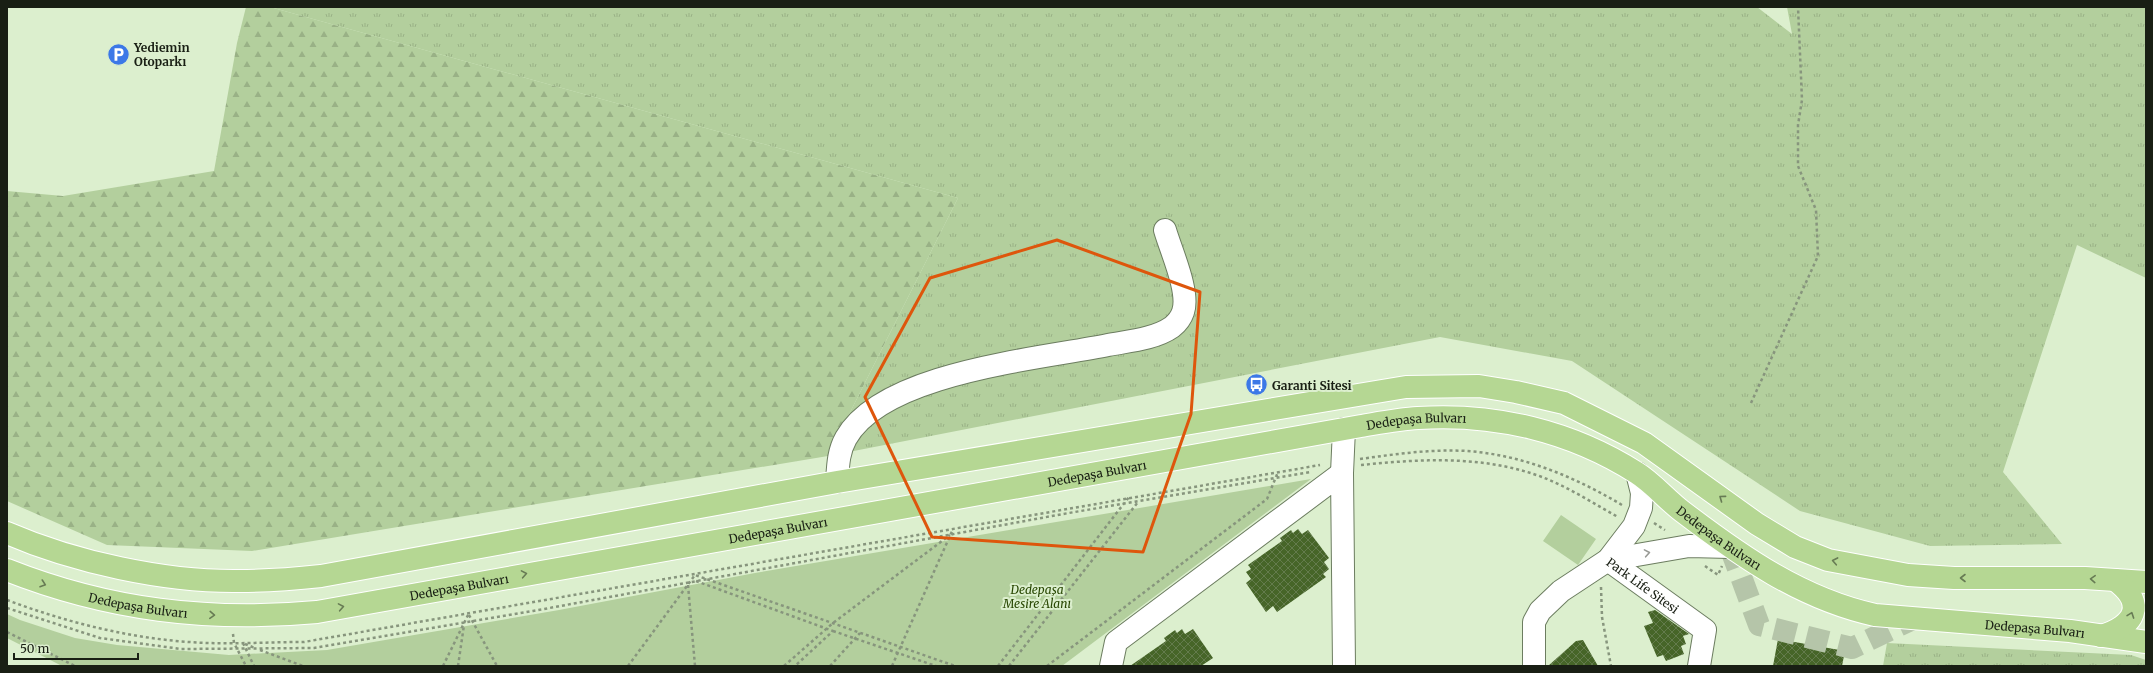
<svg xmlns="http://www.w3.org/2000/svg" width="2153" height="673" font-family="Merriweather,serif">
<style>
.grass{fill:url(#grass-tufts)}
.forest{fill:url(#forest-firs)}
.green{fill:#b3cf9d}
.building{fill:url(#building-cross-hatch)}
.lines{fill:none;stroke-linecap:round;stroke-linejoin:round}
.minor-tunnel{stroke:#b5c5a9;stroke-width:22;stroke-dasharray:22 11;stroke-linecap:butt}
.minor-casing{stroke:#6c7d60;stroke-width:24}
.major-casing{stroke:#fff;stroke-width:24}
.path{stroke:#87957d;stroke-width:2.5;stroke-dasharray:3 3;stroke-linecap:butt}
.minor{stroke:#fff;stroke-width:22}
.major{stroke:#b5d793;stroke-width:22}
.oneway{stroke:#677b54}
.oneway2{stroke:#989a95}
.marked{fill:none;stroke:#de560c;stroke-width:3;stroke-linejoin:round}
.labels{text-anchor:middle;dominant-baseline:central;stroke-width:4;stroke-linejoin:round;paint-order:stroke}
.poi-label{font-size:12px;font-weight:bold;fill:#191f14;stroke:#dcefce;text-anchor:start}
.street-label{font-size:12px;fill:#191f14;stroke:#dcefce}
.park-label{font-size:12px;font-style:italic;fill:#274600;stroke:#dcefce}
</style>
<defs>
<pattern id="grass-tufts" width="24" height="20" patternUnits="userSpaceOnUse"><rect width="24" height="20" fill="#b3cf9d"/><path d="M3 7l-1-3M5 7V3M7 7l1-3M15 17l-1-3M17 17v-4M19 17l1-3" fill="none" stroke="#99b186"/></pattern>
<pattern id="forest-firs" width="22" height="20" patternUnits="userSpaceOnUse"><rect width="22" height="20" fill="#b3cf9d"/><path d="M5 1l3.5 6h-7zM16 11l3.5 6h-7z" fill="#99b186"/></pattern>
<pattern id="building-cross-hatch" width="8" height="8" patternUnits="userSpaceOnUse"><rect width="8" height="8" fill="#466528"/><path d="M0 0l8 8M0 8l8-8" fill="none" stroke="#637b4c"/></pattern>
</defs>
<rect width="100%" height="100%" fill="#dcefce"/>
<path class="grass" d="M270,7H1757L1792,34L1787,7H2146V278L2077,245L2003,472L2062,544L1930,546L1800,511L1572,361L1440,337L828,456L958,198Z
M1887,643L2131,655L2146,660V666H1883Z"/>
<path class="forest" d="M246,7H270L958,198L828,456L252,551L107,545L7,501V191L63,196L214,171L237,43Z"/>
<path class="green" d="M1311,479L1062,666H62L7,638V614L20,620L75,638L117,645L229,655L327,650L559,610L755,573Z
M1561,515L1596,539L1578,565L1543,541Z"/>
<path class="building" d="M1298,529L1302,534L1308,530L1329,558L1324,562L1329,569L1323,574L1326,577L1277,612L1273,606L1266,612L1246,583L1251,579L1246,572L1251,569L1248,565L1282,541L1280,538L1291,530L1293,533Z
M1655,610L1689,634L1683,636L1686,644L1681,646L1684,654L1666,661L1663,655L1657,657L1644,626L1653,623L1648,612Z
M1182,629L1185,634L1193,629L1213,658L1201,666H1130L1166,641L1164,638L1175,630L1177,633Z
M1778,639L1845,651L1842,666H1773Z
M1583,640L1598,666H1548L1576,641Z"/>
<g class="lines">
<path class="minor-tunnel" d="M1730,547L1759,625L1852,648L1915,618"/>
<defs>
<g id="minor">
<path d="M1342,473L1344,429"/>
<path d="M837,482C838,467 838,452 846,438C883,372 1040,359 1108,345C1129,341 1155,339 1172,327C1177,323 1181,318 1183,312C1190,292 1171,251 1165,230"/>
<path id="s1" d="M1608,560L1705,630L1699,666"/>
<path d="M1608,560L1689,546L1730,547"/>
<path d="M1111,666L1116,642L1342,473L1344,666"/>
<path d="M1534,666V622L1540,611L1561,591L1608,560L1634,526L1641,508L1642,493L1637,473"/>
</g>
<g id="major">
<path d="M7,533C74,562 165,582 239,581C266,581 293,579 321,576L837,482L1406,387L1479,386L1516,392L1564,403L1644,443L1757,524L1795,547L1828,560L1908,575L1954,578H2085L2146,582"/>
<path id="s2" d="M7,570C108,610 209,622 317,612L1361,426C1379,423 1399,419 1418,418C1495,413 1571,431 1637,473C1653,483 1667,500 1683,512C1742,557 1802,599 1875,615L2070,631L2146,642"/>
<path d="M2101,636C2135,626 2147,604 2115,580"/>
</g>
</defs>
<use href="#minor" class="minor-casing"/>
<use href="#major" class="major-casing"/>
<path class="path" d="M1751,403L1818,256L1816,210L1798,166V125L1802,100L1798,7
M1360,459C1396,454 1431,449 1467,451C1523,455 1575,477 1622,505
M1361,465C1421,459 1483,455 1542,477C1568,487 1593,503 1618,517
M1654,523L1665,530
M1705,566L1718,575L1722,566
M696,581L833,631L795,666
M688,585L695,666
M1601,587L1602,617L1611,666
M7,600C71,624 140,641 209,643C240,644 272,642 304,642L1320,465
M7,608L100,638L181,649L314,648L533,611L1063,514L1310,472
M469,615L497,666
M833,631L936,666
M7,632L75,666
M233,634L234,643L246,666
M243,643L254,666
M245,644L255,648
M260,650L303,666
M443,666L468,615
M458,666L464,625
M628,666L695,575L955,666
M784,666L833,623L950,535
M830,666L860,633
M892,666L953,529
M998,666L1129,497
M1009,666L1138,502
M1047,666L1267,499L1278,472"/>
<use href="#minor" class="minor"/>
<use href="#major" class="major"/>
</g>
<defs><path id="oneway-chevron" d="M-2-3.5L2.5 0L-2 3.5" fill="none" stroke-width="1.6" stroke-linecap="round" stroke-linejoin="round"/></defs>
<g class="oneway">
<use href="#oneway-chevron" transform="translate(1722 498) rotate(-144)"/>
<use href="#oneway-chevron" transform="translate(1835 561) rotate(-169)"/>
<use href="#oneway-chevron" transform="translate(524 574) rotate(-10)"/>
<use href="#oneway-chevron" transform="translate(1963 578) rotate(-180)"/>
<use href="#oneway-chevron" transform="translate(2093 579) rotate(-177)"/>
<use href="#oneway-chevron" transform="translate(43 584) rotate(19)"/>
<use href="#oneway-chevron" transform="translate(341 607) rotate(-10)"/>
<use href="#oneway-chevron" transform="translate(212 615) rotate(3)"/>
<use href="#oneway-chevron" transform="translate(2131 615) rotate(-70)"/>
</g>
<use class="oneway2" href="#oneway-chevron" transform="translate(1647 553) rotate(-10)"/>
<path class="marked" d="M1057,240L1200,292L1191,414L1143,552L932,537L865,397L930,278Z"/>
<defs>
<symbol id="parking-disc" viewBox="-11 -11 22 22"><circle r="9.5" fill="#3c78e7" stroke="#dcefce"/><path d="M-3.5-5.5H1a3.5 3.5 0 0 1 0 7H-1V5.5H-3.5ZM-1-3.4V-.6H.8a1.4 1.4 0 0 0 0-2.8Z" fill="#fff"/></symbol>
<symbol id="bus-disc" viewBox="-11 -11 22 22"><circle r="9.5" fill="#3c78e7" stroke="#dcefce"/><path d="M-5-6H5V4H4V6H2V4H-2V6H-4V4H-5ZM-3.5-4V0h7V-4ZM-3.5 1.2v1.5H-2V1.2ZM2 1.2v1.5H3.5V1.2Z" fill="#fff"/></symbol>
</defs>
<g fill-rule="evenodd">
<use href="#parking-disc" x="106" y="42" width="25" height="25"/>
<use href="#bus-disc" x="1244" y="372" width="25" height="25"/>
</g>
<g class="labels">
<g class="poi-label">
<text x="134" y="47">Yediemin<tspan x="134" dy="14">Otoparkı</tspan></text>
<text x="1272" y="385">Garanti Sitesi</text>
</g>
<g class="street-label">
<text stroke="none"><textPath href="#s2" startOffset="1432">Dedepaşa Bulvarı</textPath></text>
<text stroke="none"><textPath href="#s2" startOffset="1108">Dedepaşa Bulvarı</textPath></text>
<text stroke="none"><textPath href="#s2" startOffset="784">Dedepaşa Bulvarı</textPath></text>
<text stroke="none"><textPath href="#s2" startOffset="1768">Dedepaşa Bulvarı</textPath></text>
<text stroke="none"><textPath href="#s2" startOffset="460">Dedepaşa Bulvarı</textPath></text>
<text stroke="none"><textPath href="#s1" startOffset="43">Park Life Sitesi</textPath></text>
<text stroke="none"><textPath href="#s2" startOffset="136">Dedepaşa Bulvarı</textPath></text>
<text stroke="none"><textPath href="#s2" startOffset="2104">Dedepaşa Bulvarı</textPath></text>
</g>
<g class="park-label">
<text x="1037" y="589">Dedepaşa<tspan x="1037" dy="14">Mesire Alanı</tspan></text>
</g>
</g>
<rect width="2153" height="673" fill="none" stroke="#191f14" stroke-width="16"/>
<path d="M14 653v6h124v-6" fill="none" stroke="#191f14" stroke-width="2"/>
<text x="20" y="653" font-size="12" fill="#191f14" stroke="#dcefce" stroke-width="3" paint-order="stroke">50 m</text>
</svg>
